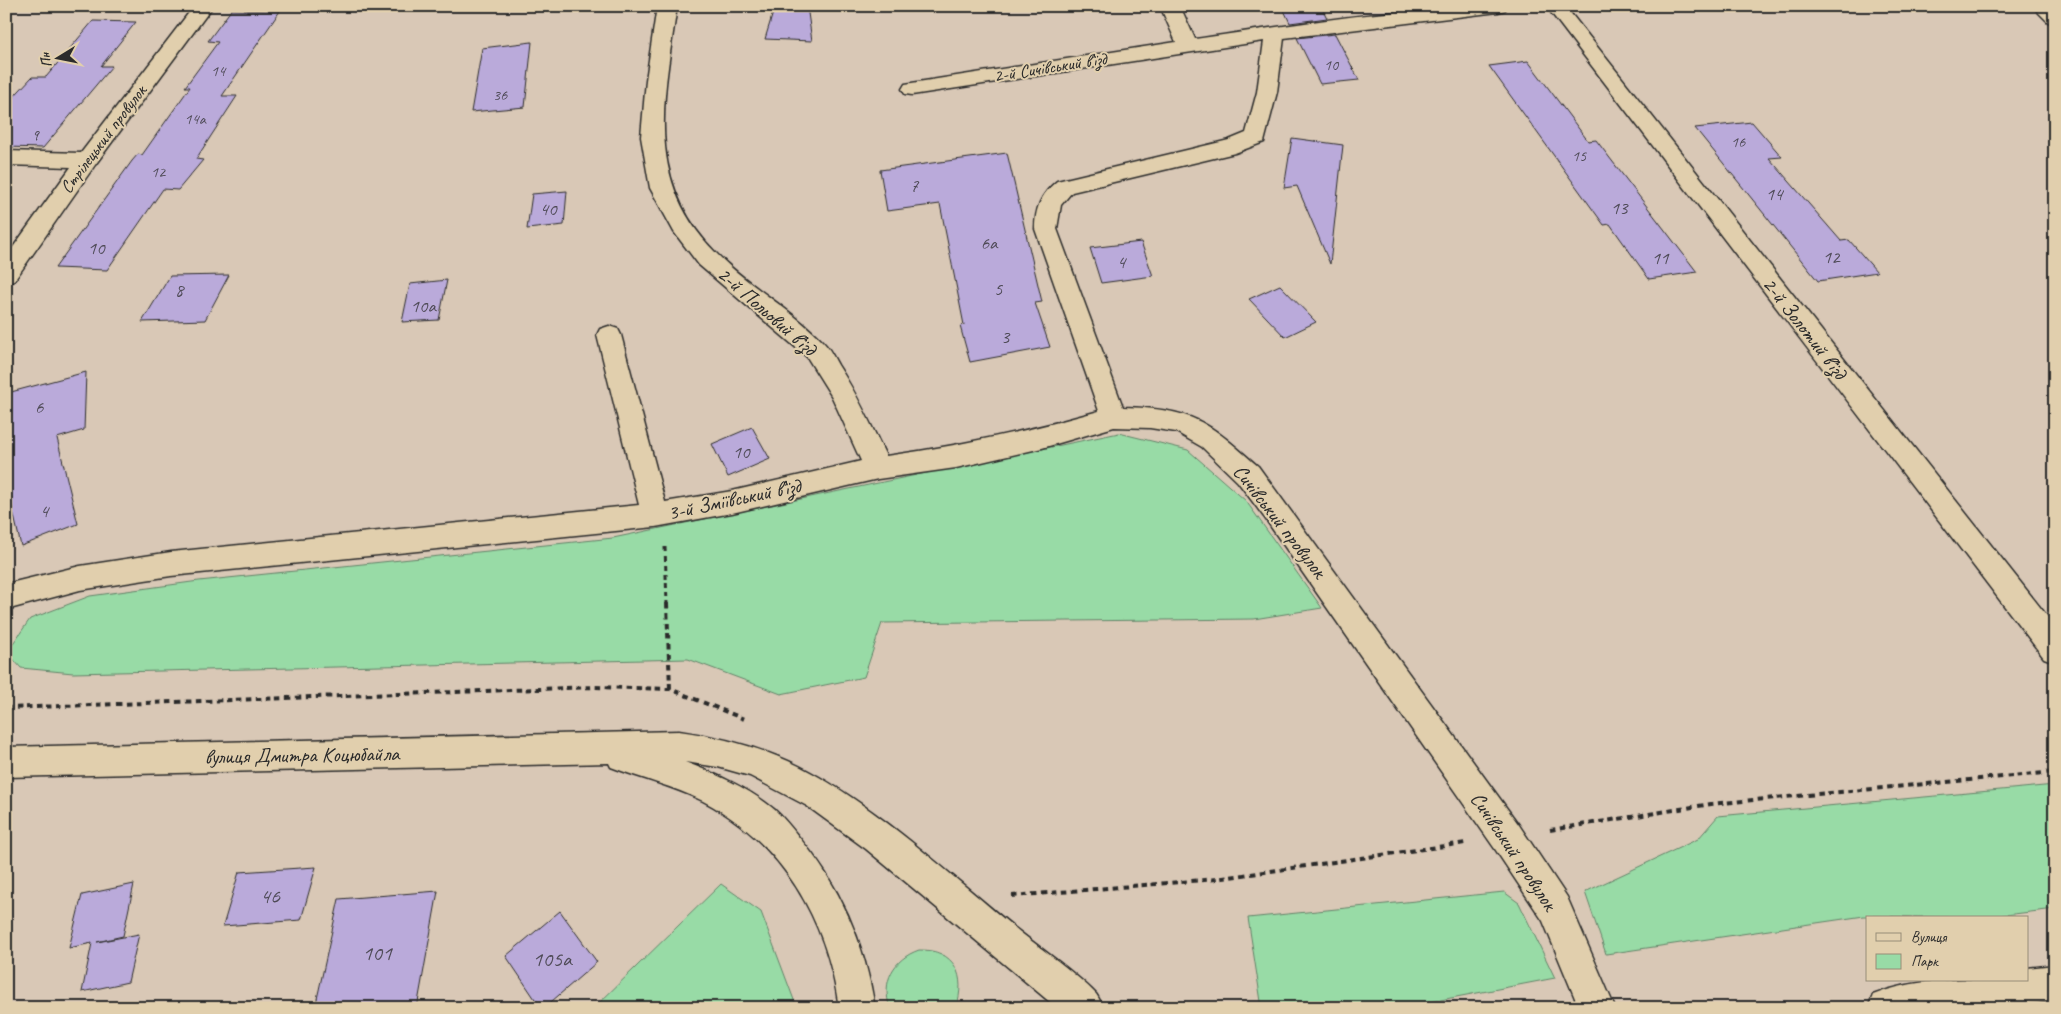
<svg xmlns="http://www.w3.org/2000/svg" width="2061" height="1014" font-family="Caveat,sans-serif">
<style>
.green{fill:#98dba6;stroke:#628368}
.building{fill:#baaada;stroke:#2b2b2b}
.lines{fill:none;stroke-linecap:round;stroke-linejoin:round}
.minor-casing{stroke:#2b2b2b;stroke-width:3}
.secondary-casing{stroke:#2b2b2b;stroke-width:3}
.primary-casing{stroke:#2b2b2b;stroke-width:3}
.path-far1{stroke:#2b2b2b;stroke-width:3;stroke-dasharray:5 4;stroke-linecap:butt}
.path{stroke:#2b2b2b;stroke-width:4;stroke-dasharray:5.5 4.5;stroke-linecap:butt}
.minor{fill:#e1cfad;fill-rule:evenodd}
.secondary{fill:#e1cfad;fill-rule:evenodd}
.primary{fill:#e1cfad;fill-rule:evenodd}
.labels{text-anchor:middle;dominant-baseline:central;stroke-width:4;stroke-linejoin:round;paint-order:stroke}
.far-number-label{font-size:16px;fill:#4f4b57}
.far-street-label{font-size:18px;fill:#2b2b2b;stroke:#e1cfad}
.number-label{font-size:19px;fill:#4f4b57}
.street-label{font-size:21px;fill:#2b2b2b;stroke:#e1cfad}
.near-number-label{font-size:22px;fill:#4f4b57}
</style>
<rect width="100%" height="100%" fill="#d9c8b6"/>
<filter id="ink" filterUnits="userSpaceOnUse"><feTurbulence type="fractalNoise" baseFrequency=".02" numOctaves="2"/><feDisplacementMap in="SourceGraphic" scale="10" xChannelSelector="R" yChannelSelector="G"/><feConvolveMatrix kernelMatrix="1 2 1 2 8 2 1 2 1" color-interpolation-filters="sRGB"/></filter>
<g filter="url(#ink)">
<path class="green" d="M1119,433L1188,450L1246,501L1322,608L1254,619L882,623L864,677L781,694L688,659L73,673L21,668L7,652L30,619L90,596L199,581L613,538Z
M2055,785V909L1981,918L1864,916L1606,954L1585,892L1698,839L1718,816Z
M721,884L761,912L797,1008H594Z
M1504,892L1519,903L1555,978L1399,1008H1262L1248,918Z
M919,950C955,949 967,976 956,1008H890C881,982 893,959 919,950Z"/>
<path class="building" d="M775,6H807L812,41L765,39Z
M1282,6H1321L1327,18L1290,23Z
M231,10L280,11L222,96H237L196,159L203,160L178,190L163,189L107,270L55,268L132,161L138,154L142,155L190,87H185L218,42L208,41Z
M93,21L136,22L101,66H112L43,148L6,147V105L32,77H46Z
M1335,34L1359,80L1320,84L1297,38Z
M532,42L525,107L471,112L482,48Z
M1528,61L1588,141L1596,140L1697,272L1649,279L1610,224L1604,225L1489,66Z
M1752,122L1782,157L1769,158L1841,241L1849,240L1877,272L1818,281L1695,128Z
M1292,138L1343,145L1330,264L1297,186L1284,188Z
M1007,153L1042,302L1035,303L1050,347L970,362L960,326L964,325L940,204L887,211L880,170Z
M567,191L564,225L527,229L532,194Z
M1141,242L1153,276L1101,283L1090,248Z
M229,275L205,320L142,322L170,276Z
M447,280L439,320L402,322L410,284Z
M1280,285L1316,322L1285,337L1249,299Z
M86,372L84,430L57,438L78,524L21,546L6,481V443L11,392Z
M752,427L770,459L728,477L712,444Z
M316,867L301,920L223,926L239,872Z
M134,884L123,936L97,942L139,934L128,982L82,992L92,943L69,948L82,895Z
M438,891L417,1008H315L339,899Z
M560,911L597,962L544,1008H541L506,956Z"/>
<g class="lines">
<defs>
<path id="minor" d="M194,6H213L95,165L14,281L6,283V257L71,167L6,165V151L81,153Z
M657,6H677C664,97 643,180 716,253C748,286 792,309 824,343C830,349 834,358 838,365C857,394 871,425 886,456C958,446 1028,431 1099,411L1035,229C1035,209 1041,194 1057,181L1229,140L1246,133L1257,92L1264,41L912,95L905,94L902,89L905,84L1176,42L1160,6H1180L1195,39C1298,24 1403,6 1507,6L1505,10L1498,12L1284,38L1277,92L1264,142L1235,153L1072,192L1061,205L1057,229L1123,407C1193,409 1207,421 1258,466L1519,825L1567,897L1615,1008H1579L1543,921L1495,849L1264,517L1238,482L1202,447L1176,432L1150,428L1114,427L1042,448L956,468L878,479L732,513L655,527L171,576L80,590L6,610V584L80,566L171,552L639,505L597,335L600,329L609,326L618,329L621,335L665,502L732,491L861,461L832,397L807,357L699,265L674,232L650,188L641,137L646,80Z
M1546,6H1565L2055,626V662L2044,658Z
M2032,6H2053L2055,24L2048,22Z"/>
<path id="secondary" d="M679,731C721,737 760,747 799,766C876,805 952,877 1020,932C1044,951 1076,973 1096,994C1099,998 1101,1003 1103,1008H1057L866,849L807,806L750,776L718,767L685,762C716,774 749,788 775,810C784,818 791,827 798,836C840,885 865,944 875,1008H839C827,920 783,843 703,801C673,786 642,779 611,767L609,763L6,777V747Z"/>
<path id="primary" d="M2055,965V1001L1991,1008H1868L1873,995C1922,975 1976,980 2027,980V968Z"/>
</defs>
<use href="#minor" class="minor-casing"/>
<use href="#secondary" class="secondary-casing"/>
<use href="#primary" class="primary-casing"/>
<path class="path-far1" d="M665,547L667,604"/>
<path class="path" d="M667,603L670,689
M6,708L595,687L670,689L744,719
M1550,830L1711,804L2055,772
M1012,896L1216,879L1465,843"/>
<use href="#minor" class="minor"/>
<use href="#secondary" class="secondary"/>
<use href="#primary" class="primary"/>
</g>
</g>
<g class="labels">
<g class="far-number-label">
<text x="1331" y="65">10</text>
<text x="218" y="71">14</text>
<text x="500" y="95">36</text>
<text x="195" y="119">14а</text>
<text x="35" y="135">9</text>
<text x="1738" y="142">16</text>
<text x="1579" y="156">15</text>
<text x="158" y="172">12</text>
</g>
<g class="far-street-label">
<text transform="translate(1050 67) rotate(-9)">2-й Сичівський в’їзд</text>
<text transform="translate(103 139) rotate(-53)">Стрілецький провулок</text>
</g>
<g class="number-label">
<text x="914" y="186">7</text>
<text x="1774" y="194">14</text>
<text x="1619" y="208">13</text>
<text x="548" y="209">40</text>
<text x="989" y="243">6а</text>
<text x="96" y="248">10</text>
<text x="1831" y="257">12</text>
<text x="1660" y="258">11</text>
<text x="1121" y="262">4</text>
<text x="998" y="289">5</text>
<text x="179" y="290">8</text>
<text x="423" y="306">10а</text>
<text x="1005" y="337">3</text>
<text x="39" y="407">6</text>
<text x="741" y="452">10</text>
<text x="44" y="511">4</text>
</g>
<g class="street-label">
<text transform="translate(767 311) rotate(41)">2-й Польовий в’їзд</text>
<text transform="translate(1805 328) rotate(52)">2-й Золотий в’їзд</text>
<text transform="translate(734 499) rotate(-12)">3-й Зміївський в’їзд</text>
<text transform="translate(1280 521) rotate(52)">Сичівський провулок</text>
<text transform="translate(302 755) rotate(-1)">вулиця Дмитра Коцюбайла</text>
<text transform="translate(1514 851) rotate(56)">Сичівський провулок</text>
</g>
<g class="near-number-label">
<text x="270" y="896">46</text>
<text x="377" y="953">101</text>
<text x="552" y="959">105а</text>
</g>
</g>
<rect width="2061" height="1014" fill="none" stroke="#e1cfad" stroke-width="25"/>
<rect x="12" y="12" width="2036" height="989" fill="none" stroke="#2b2b2b" stroke-width="2" filter="url(#ink)"/>
<rect x="1866" y="916" width="162" height="65" fill="#e1cfad" stroke="#988d79"/>
<rect x="1876" y="933" width="25" height="8" fill="#e1cfad" stroke="#988d79"/>
<text x="1911" y="942" font-size="15" fill="#2b2b2b">Вулиця</text>
<rect x="1876" y="954" width="25" height="15" fill="#98dba6" stroke="#988d79"/>
<text x="1911" y="966" font-size="15" fill="#2b2b2b">Парк</text>
<g transform="translate(58 58) rotate(260)" stroke="#e1cfad" stroke-width="4" paint-order="stroke">
<path d="M0-4L9 19L0 12L-9 19Z" fill="#2b2b2b"/>
<text y="-8" font-size="14" font-weight="bold" text-anchor="middle" fill="#2b2b2b">Пн</text>
</g>
</svg>
